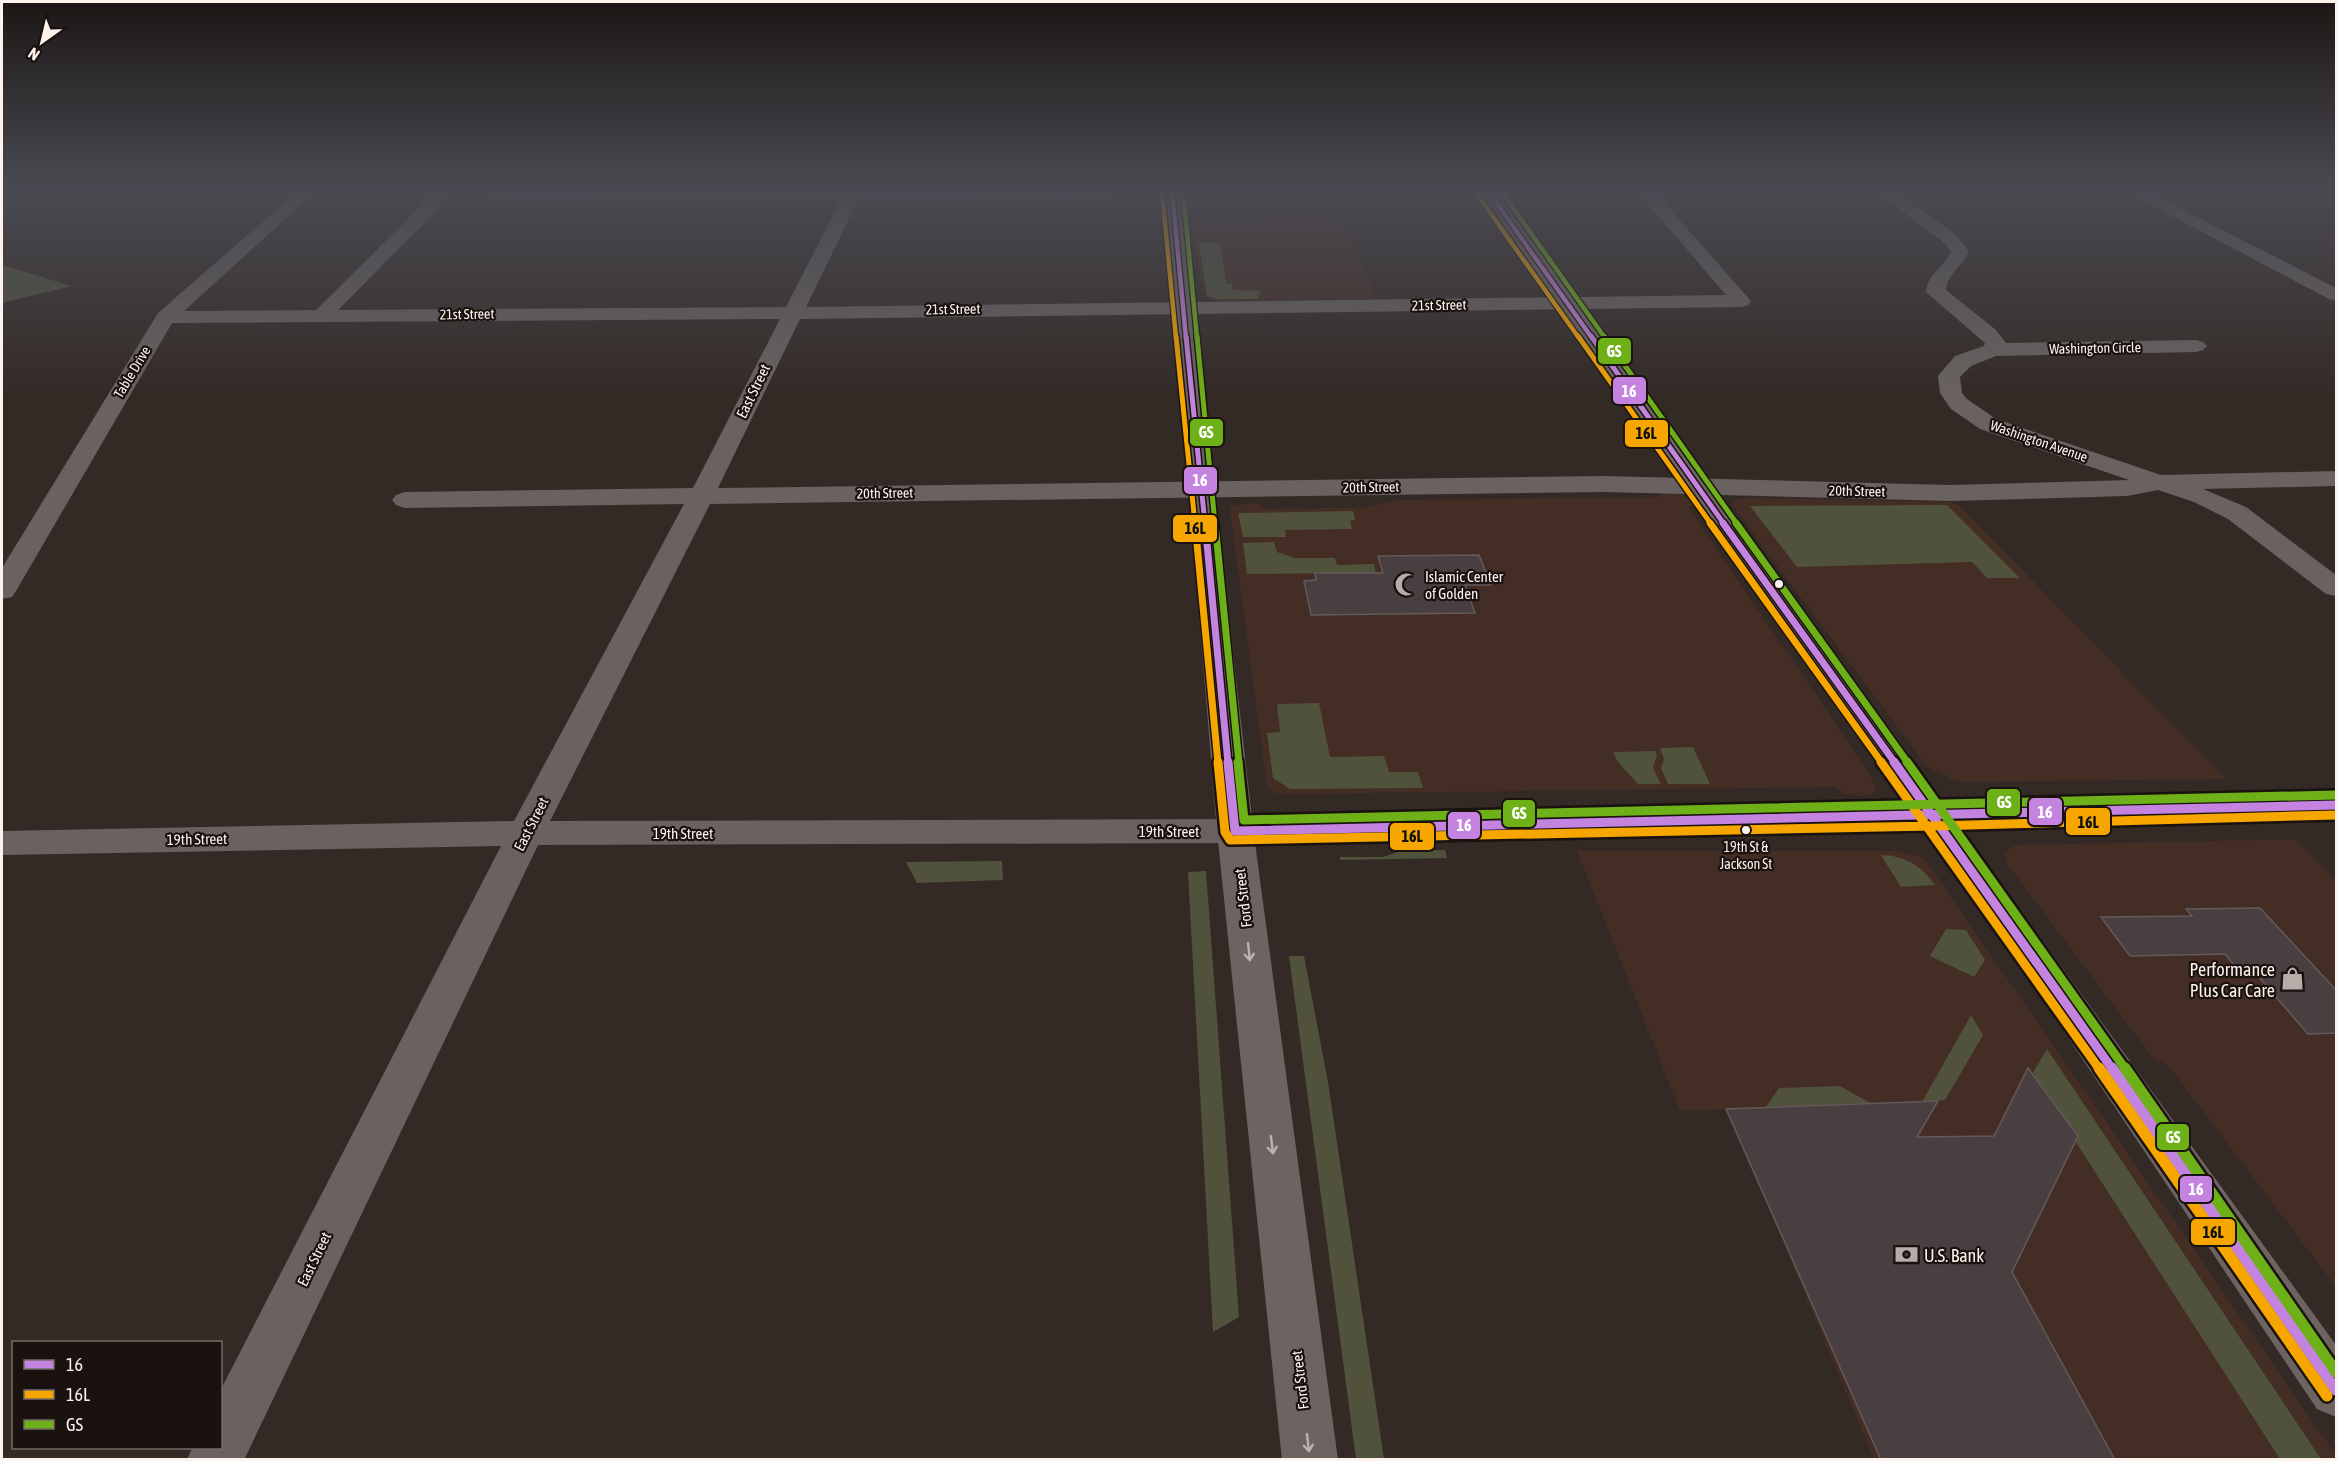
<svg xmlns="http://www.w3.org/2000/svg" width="2338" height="1461" font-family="'Asap Condensed',sans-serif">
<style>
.built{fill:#432d24}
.green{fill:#51523c}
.building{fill:#493e40;stroke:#635a5b;stroke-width:1.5}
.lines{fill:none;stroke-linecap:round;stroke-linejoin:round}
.minor{fill:#696260;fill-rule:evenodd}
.secondary{fill:#6d6462;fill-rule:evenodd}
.bus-1-far4-casing{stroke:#1a120f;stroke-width:7}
.bus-1-far3-casing{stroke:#1a120f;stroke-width:8}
.bus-1-far2-casing{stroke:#1a120f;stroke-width:10}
.bus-1-far1-casing{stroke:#1a120f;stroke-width:14}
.bus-1-casing{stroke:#1a120f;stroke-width:16}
.bus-2-far4-casing{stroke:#1a120f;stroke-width:7}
.bus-2-far3-casing{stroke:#1a120f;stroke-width:8}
.bus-2-far2-casing{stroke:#1a120f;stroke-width:10}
.bus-2-far1-casing{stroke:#1a120f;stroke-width:14}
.bus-2-casing{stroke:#1a120f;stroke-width:16}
.bus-3-far4-casing{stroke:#1a120f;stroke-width:7}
.bus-3-far3-casing{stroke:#1a120f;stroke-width:8}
.bus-3-far2-casing{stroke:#1a120f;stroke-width:10}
.bus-3-far1-casing{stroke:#1a120f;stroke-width:14}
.bus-3-casing{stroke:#1a120f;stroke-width:16}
.bus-1-far4{stroke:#c483df;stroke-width:4.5}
.bus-1-far3{stroke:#c483df;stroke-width:5}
.bus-1-far2{stroke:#c483df;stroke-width:7}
.bus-1-far1{stroke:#c483df;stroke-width:9}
.bus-1{stroke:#c483df;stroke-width:11}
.bus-2-far4{stroke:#f7a600;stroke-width:4.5}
.bus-2-far3{stroke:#f7a600;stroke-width:5}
.bus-2-far2{stroke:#f7a600;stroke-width:7}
.bus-2-far1{stroke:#f7a600;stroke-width:9}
.bus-2{stroke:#f7a600;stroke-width:11}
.bus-3-far4{stroke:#6eb017;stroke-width:4.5}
.bus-3-far3{stroke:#6eb017;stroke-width:5}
.bus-3-far2{stroke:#6eb017;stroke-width:7}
.bus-3-far1{stroke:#6eb017;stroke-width:9}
.bus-3{stroke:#6eb017;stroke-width:11}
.oneway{stroke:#bdb2ae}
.bus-dot{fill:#fef2ed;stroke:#1a120f;stroke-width:2}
.labels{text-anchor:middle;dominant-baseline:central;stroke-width:4.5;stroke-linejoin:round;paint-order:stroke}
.far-street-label{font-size:14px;fill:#fef2ed;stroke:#1a120f}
.bus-label{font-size:14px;fill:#fef2ed;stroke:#1a120f}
.street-label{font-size:15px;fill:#fef2ed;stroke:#1a120f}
.poi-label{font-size:15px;fill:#fef2ed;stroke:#1a120f;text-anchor:start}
.near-poi-label{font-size:18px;fill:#fef2ed;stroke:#1a120f;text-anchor:end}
.line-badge{stroke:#1a120f;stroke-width:2}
.badge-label{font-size:16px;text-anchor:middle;font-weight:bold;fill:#fff}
.pale-badge-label{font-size:16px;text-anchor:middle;font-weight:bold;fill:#111}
</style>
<rect width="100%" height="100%" fill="#332a26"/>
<path class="built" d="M1332,194L1377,299L1216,300L1204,298L1189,200L1191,197Z
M1662,493H1677L1689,498L1693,505L1688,507L1870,774L1876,788L1872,794L1863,796L1844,794L1835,787L1288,794L1275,793L1267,787L1230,510L1232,506L1256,503L1266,509L1368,507L1395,500L1660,497Z
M1752,498L1949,502L1960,506L2226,779L1964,782L1952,779L1927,767L1732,505L1736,499Z
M2295,839L2336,881V1287L2168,1065L2152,1057L2006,862L2003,853L2016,845Z
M1577,851H1900L1924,858L2336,1455V1459H1874L1727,1109L1680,1111Z"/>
<path class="green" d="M1199,243H1220L1226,283L1232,284L1233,290L1261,291L1258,299H1215L1207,296Z
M2,265L72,286L2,303Z
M1947,505L2020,578H1987L1972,562L1797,567L1750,506Z
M1353,511L1355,520L1350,521L1352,529L1285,530L1286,537H1243L1238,513Z
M1274,542L1277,552L1295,558H1335L1337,565L1374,564L1376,573L1247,574L1243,543Z
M1319,703L1330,757L1384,756L1389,772H1418L1423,788L1290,789L1273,778L1267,733L1280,732L1277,704Z
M1693,747L1710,784H1668L1661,768L1664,759L1660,748Z
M1655,751L1657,755L1653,768L1661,784H1638L1618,762L1613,752Z
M1445,850L1447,858L1340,860V857H1383L1401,851Z
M1881,855C1904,855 1923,867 1935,885L1901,887Z
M1002,861L1003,880L917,883L906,862Z
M1206,871L1239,1317L1213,1332L1188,872Z
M1946,929L1966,930L1985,960L1974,977L1930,956Z
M1289,956H1304L1328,1082L1384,1459H1356Z
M1971,1015L1983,1035L1945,1100L1922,1102Z
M2047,1049L2321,1459H2280L2032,1074Z
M1840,1086L1870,1103L1766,1107L1779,1088Z"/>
<path class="building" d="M1479,555L1491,585H1465L1475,613L1311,615L1304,581L1316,580L1315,573H1383L1378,556Z
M2260,908L2337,991V1033L2308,1034L2249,966H2235L2225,954L2130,956L2101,917L2192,916L2186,909Z
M2028,1068L2078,1136L2012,1272L2115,1460H1881L1726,1109L1938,1101L1917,1137L1994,1136Z"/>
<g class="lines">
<path class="minor" d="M298,191H316L184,311L316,310L423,204L433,191H449L435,212L338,310L786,307L842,198L492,201L484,196L491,191H1140L1132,196L859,198L806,307L1726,295L1637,191H1654L1751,301L1748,305L1741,307L800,319L718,488L1605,476L1950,485L2129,480L1980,429L1951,409L1940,393L1938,376L1955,356L1984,346L1985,343L1926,292C1928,272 1944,269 1951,251L1942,241L1875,191H1894L1954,233L1969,251C1963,265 1947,275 1946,290L1996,330L2006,343L2196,340L2203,342L2207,346L2203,350L2196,352L1996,356L1971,366L1960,377L1962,393L1967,399L1996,419L2161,475L2336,471V486L2203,489L2246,507L2336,575V596L2326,594L2228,519L2194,502L2158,490L2127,496L1950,501L1605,492L710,504L550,821L1235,819L1248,822L1253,831L1248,840L1235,843L538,845L244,1460H187L192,1448H220V1391L501,846L2,855V831L514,821L684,504L405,508L396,505L392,500L396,495L405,492L693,488L780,319L172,323L16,591L12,597L2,599V568L158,313Z
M2125,191H2146L2336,288V301L2329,299Z"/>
<path class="secondary" d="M1164,191H1180L1252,818L1906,805L1480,191H1496L1943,804L2336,793V817L1960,827L2336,1345V1417L2317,1409L2039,994L1922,828L1255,843L1338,1460H1282L1217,831Z"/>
<defs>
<path id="bus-1-far4" d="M1172,191L1186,338
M1488,191L1592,338"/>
<path id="bus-1-far3" d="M1186,336L1205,524
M1591,336L1724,524"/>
<path id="bus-1-far2" d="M1205,523L1228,763
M1723,523L1895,763"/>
<path id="bus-1-far1" d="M1228,762L1235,831L2336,805
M1894,762L2113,1070"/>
<path id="bus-1" d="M2112,1068L2336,1390"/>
<path id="bus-2-far4" d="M1162,192L1176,338
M1479,197L1579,338"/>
<path id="bus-2-far3" d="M1176,336L1195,524
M1578,336L1711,524"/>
<path id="bus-2-far2" d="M1195,523L1218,763
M1710,523L1882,763"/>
<path id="bus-2-far1" d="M1218,762L1225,832L1230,840L1933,826L2336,815
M1881,762L2100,1070"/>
<path id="bus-2" d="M2099,1068L2327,1396"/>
<path id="bus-3-far4" d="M1183,191L1197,338
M1501,191L1605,338"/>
<path id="bus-3-far3" d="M1197,336L1215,524
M1604,336L1737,524"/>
<path id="bus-3-far2" d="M1215,523L1239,763
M1736,523L1908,763"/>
<path id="bus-3-far1" d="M1238,762L1244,820L2336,795
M1907,762L2126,1070"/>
<path id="bus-3" d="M2125,1068L2336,1372"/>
</defs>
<use href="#bus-1-far4" class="bus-1-far4-casing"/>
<use href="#bus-1-far3" class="bus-1-far3-casing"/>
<use href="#bus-1-far2" class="bus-1-far2-casing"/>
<use href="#bus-1-far1" class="bus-1-far1-casing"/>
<use href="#bus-1" class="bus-1-casing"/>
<use href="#bus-2-far4" class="bus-2-far4-casing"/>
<use href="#bus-2-far3" class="bus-2-far3-casing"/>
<use href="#bus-2-far2" class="bus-2-far2-casing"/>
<use href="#bus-2-far1" class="bus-2-far1-casing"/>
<use href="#bus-2" class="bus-2-casing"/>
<use href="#bus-3-far4" class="bus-3-far4-casing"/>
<use href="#bus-3-far3" class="bus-3-far3-casing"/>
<use href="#bus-3-far2" class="bus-3-far2-casing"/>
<use href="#bus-3-far1" class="bus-3-far1-casing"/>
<use href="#bus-3" class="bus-3-casing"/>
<use href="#bus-1-far4" class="bus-1-far4"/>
<use href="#bus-1-far3" class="bus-1-far3"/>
<use href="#bus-1-far2" class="bus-1-far2"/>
<use href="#bus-1-far1" class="bus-1-far1"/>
<use href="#bus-1" class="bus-1"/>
<use href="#bus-2-far4" class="bus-2-far4"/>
<use href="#bus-2-far3" class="bus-2-far3"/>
<use href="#bus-2-far2" class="bus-2-far2"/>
<use href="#bus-2-far1" class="bus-2-far1"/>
<use href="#bus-2" class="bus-2"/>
<use href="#bus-3-far4" class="bus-3-far4"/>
<use href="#bus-3-far3" class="bus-3-far3"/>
<use href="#bus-3-far2" class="bus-3-far2"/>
<use href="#bus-3-far1" class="bus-3-far1"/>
<use href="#bus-3" class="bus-3"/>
</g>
<defs><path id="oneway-shaft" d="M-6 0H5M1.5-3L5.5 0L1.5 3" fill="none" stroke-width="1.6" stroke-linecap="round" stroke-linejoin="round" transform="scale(1.5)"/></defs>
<g class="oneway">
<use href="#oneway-shaft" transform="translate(1249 952) rotate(84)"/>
<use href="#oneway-shaft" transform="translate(1272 1145) rotate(83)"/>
<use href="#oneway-shaft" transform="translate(1308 1443) rotate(83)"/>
</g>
<linearGradient id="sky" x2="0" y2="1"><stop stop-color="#1c1715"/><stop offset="0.48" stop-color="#4a4a52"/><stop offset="1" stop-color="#4a4a52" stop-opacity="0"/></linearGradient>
<rect width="2338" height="396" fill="url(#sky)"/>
<defs>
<symbol id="mosque-bare" viewBox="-9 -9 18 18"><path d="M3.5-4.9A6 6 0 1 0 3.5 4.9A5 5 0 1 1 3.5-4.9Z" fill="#b7aca7" stroke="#1a120f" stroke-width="2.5" paint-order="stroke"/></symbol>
<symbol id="shop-bare" viewBox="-9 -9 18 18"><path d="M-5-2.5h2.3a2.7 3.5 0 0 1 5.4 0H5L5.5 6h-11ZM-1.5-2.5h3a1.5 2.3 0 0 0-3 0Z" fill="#b7aca7" stroke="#1a120f" stroke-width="2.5" paint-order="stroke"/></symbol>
<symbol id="bank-bare" viewBox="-9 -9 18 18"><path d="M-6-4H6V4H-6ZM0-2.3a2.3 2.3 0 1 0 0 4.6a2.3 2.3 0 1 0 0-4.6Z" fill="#b7aca7" stroke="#1a120f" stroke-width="2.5" paint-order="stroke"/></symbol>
</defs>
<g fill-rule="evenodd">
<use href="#mosque-bare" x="1390" y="568" width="33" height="33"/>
<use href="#shop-bare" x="2276" y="962" width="33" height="33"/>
<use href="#bank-bare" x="1890" y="1238" width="33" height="33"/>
</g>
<g class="bus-dot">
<circle cx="1779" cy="584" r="5"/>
<circle cx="1746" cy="830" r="5"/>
</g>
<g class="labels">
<g class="far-street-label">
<text transform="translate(1439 305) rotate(-1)">21st Street</text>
<text transform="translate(953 309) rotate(-1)">21st Street</text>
<text transform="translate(467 314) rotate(-1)">21st Street</text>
<text transform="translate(2095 348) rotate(-1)">Washington Circle</text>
<text transform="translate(132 372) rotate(-59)">Table Drive</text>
<text transform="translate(2039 441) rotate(19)">Washington Avenue</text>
<text transform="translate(1371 487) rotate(-1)">20th Street</text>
<text transform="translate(1857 491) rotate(1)">20th Street</text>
<text transform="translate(885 493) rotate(-1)">20th Street</text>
</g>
<g class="bus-label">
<text x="1746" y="847">19th St &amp;<tspan x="1746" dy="17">Jackson St</tspan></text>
</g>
<g class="street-label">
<text transform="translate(753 391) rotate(-64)">East Street</text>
<text transform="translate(531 824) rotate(-63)">East Street</text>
<text x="1169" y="831">19th Street</text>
<text x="683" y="833">19th Street</text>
<text transform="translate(197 839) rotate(-1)">19th Street</text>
<text transform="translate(1243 898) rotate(-97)">Ford Street</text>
<text transform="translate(314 1259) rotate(-64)">East Street</text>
<text transform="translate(1300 1380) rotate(-97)">Ford Street</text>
</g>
<g class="poi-label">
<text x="1425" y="576">Islamic Center<tspan x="1425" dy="17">of Golden</tspan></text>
</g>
<g class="near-poi-label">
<text x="2275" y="969">Performance<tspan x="2275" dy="21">Plus Car Care</tspan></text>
<text x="1924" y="1255" text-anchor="start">U.S. Bank</text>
</g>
</g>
<g class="line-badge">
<rect x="1597" y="337" width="35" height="28" rx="6" fill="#6eb017"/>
<rect x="1612" y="376" width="35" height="29" rx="6" fill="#c483df"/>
<rect x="1189" y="418" width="35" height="29" rx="6" fill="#6eb017"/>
<rect x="1624" y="419" width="45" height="29" rx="6" fill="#f7a600"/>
<rect x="1183" y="466" width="35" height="29" rx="6" fill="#c483df"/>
<rect x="1172" y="514" width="46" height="29" rx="6" fill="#f7a600"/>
<rect x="1986" y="788" width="35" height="29" rx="6" fill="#6eb017"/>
<rect x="2028" y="797" width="35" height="29" rx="6" fill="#c483df"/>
<rect x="1502" y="799" width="34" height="29" rx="6" fill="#6eb017"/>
<rect x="2065" y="807" width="46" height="29" rx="6" fill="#f7a600"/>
<rect x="1447" y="811" width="34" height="29" rx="6" fill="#c483df"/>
<rect x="1389" y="822" width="46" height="29" rx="6" fill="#f7a600"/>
<rect x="2156" y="1123" width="34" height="28" rx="6" fill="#6eb017"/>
<rect x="2179" y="1175" width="34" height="28" rx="6" fill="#c483df"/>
<rect x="2190" y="1218" width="46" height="28" rx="6" fill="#f7a600"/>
</g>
<g class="badge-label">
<text x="1614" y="357">GS</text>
<text x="1629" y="397">16</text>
<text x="1206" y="438">GS</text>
<text x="1200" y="486">16</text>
<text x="2004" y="808">GS</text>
<text x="2045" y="818">16</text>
<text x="1519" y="819">GS</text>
<text x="1464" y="831">16</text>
<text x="2173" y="1143">GS</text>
<text x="2196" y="1195">16</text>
</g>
<g class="pale-badge-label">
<text x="1646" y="439">16L</text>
<text x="1195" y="534">16L</text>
<text x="2088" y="828">16L</text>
<text x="1412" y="842">16L</text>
<text x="2213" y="1238">16L</text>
</g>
<rect width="2338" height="1461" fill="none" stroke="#fef2ed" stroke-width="6"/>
<rect x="12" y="1341" width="210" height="108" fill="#1a120f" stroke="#756c68" stroke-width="1.5"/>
<rect x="24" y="1360" width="30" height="9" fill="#c483df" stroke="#756c68" stroke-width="1.5"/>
<text x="66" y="1371" font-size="18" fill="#fef2ed">16</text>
<rect x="24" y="1390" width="30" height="9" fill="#f7a600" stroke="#756c68" stroke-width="1.5"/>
<text x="66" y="1401" font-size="18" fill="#fef2ed">16L</text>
<rect x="24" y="1420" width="30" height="9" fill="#6eb017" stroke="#756c68" stroke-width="1.5"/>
<text x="66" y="1431" font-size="18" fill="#fef2ed">GS</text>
<g transform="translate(42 42) rotate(214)" stroke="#1a120f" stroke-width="4.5" paint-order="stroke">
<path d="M0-4.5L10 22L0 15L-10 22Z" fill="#fef2ed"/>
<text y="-9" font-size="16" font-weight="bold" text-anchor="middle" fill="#fef2ed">N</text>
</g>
</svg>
